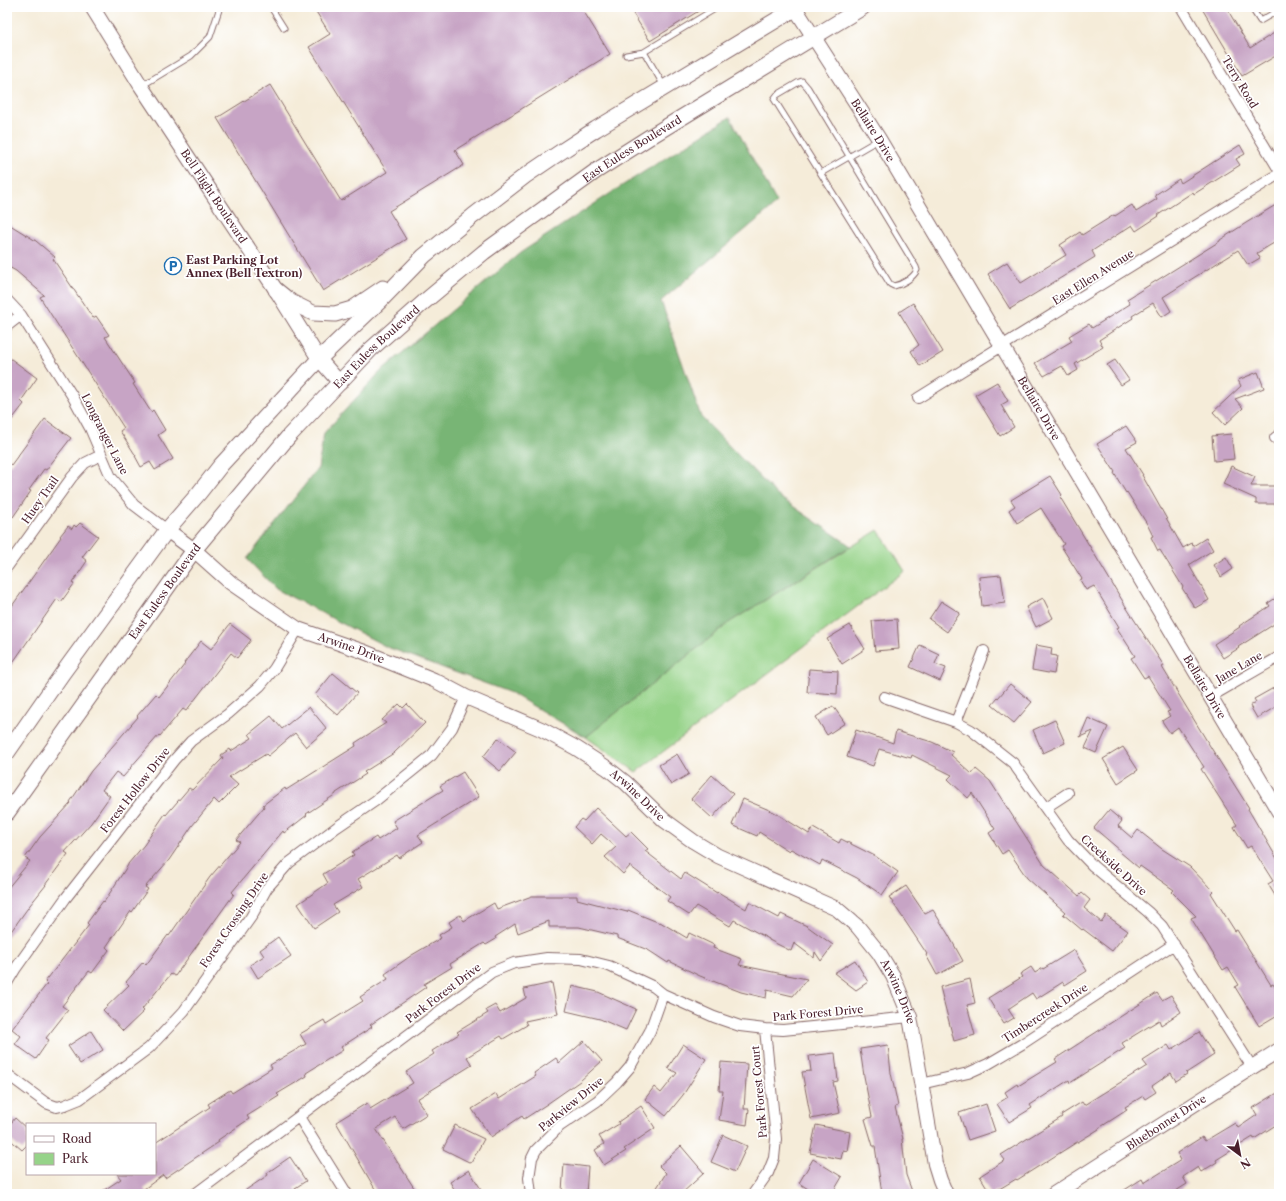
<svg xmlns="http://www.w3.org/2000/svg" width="1286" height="1201" font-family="'Libre Caslon Text',serif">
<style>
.green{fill:#96d389;stroke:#70795a}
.forest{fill:#78b575;stroke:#616a50}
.building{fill:#c7a4c5}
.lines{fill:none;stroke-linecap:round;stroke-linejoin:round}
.lane-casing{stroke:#866768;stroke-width:7}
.street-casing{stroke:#866768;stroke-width:12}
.secondary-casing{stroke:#866768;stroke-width:16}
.primary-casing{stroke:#866768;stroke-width:17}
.lane{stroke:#fff;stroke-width:5}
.street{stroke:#fff;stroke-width:10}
.secondary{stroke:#fff;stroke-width:14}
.primary{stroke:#fff;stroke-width:15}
.labels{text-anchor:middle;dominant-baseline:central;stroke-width:3.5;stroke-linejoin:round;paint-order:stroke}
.street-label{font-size:11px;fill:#4a1f2b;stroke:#fff}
.poi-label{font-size:11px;font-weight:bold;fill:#4a1f2b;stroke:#fff;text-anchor:start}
</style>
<rect width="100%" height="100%" fill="#fff"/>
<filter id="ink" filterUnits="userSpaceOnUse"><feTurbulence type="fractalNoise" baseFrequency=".025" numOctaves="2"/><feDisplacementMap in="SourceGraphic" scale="8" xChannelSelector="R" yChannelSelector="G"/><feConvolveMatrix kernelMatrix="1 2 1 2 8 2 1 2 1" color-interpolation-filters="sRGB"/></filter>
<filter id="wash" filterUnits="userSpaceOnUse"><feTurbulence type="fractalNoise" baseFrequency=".012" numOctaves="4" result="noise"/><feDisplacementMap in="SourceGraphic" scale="16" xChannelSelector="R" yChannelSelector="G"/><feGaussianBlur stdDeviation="0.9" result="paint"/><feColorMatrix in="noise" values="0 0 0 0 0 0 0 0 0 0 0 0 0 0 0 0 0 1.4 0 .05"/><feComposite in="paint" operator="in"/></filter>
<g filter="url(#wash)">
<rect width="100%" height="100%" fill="#f5ecd9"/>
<path class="green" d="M878,530L905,571L636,772L586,737L730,622Z"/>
<path class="forest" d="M730,117L777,203L661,301L701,417L778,496L851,546L730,622L586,737L511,693L387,647L276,589L247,559L318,468L324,433L382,370L520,253L620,187Z"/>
<g id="blocks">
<path class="building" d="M320,7H581L610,54L455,150L464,165L389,211L406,239L323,291L217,118L270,85L341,201L387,172L309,47L330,34L315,10Z
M629,7H705L650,41Z
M1201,7H1226L1250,48L1279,30V54L1242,76Z
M1240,145L1245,154L1236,159L1240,165L1194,194L1193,192L1158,215L1159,216L1136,231L1132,225L1092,251L1095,257L1010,309L988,274L1007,262L1021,283L1066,255L1060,245L1080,232L1082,235L1114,215L1115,216L1132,205L1136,212L1157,199L1155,195L1179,179L1181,183Z
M1279,203V240L1257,253L1260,258L1248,265L1238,250L1163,297L1171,311L1162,317L1153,303L1132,316L1133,318L1099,340L1103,347L1075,364L1078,370L1068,376L1062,366L1044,376L1035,363L1072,341L1069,336L1089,324L1092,328L1130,304L1127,299L1220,241V240L1246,223Z
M7,223L36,241L55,257L53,259L93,318L96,316L109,335L105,337L135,383L133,384L151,412L153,410L165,430L158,435L173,459L155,470L150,462L141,467L135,456H136L120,431L124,428L50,313L40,297L44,295L16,271L7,266Z
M913,303L943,352L920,366L911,351L919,345L899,312Z
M7,356L37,378L21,401L24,404L7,426Z
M1115,360L1129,380L1121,385L1107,365Z
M1258,372L1264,388L1235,399L1243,408L1225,425L1213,412L1241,386L1238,380Z
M997,382L1008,401L1001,405L1014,427L1000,436L975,395Z
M45,419L71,438L46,470L44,469L29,490L31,491L13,517L7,513V462L11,465Z
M1126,426L1137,442L1126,448L1143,475H1142L1183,548L1192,543L1193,546L1206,538L1213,550L1189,565L1209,600L1195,608L1182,588L1183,587L1160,550L1158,551L1151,537L1153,536L1147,524L1127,492L1126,493L1114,473L1115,472L1097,444Z
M1231,434L1234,459L1214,461L1212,436Z
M1231,466L1255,477L1251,486H1279V504H1256V499L1223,484Z
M1050,476L1062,495L1060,497L1128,610L1164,666L1162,667L1213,751L1249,808L1248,809L1279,862V902L1268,884L1273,881L1251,846L1247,848L1234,827L1237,825L1201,769L1204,767L1178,727L1170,733L1162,721L1170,716L1167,712L1170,711L1148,676L1144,678L1131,658L1135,656L1117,628L1119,627L1094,586L1086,590L1080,580L1082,579L1061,546L1064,544L1041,508L1017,523L1009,510L1015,506L1011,500Z
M80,523L98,536L82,557L87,561L72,583L74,584L61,602L57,599L7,671V613L61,537L60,536L68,526L72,529L74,525L76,527Z
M1226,557L1233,569L1221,577L1214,565Z
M1001,575L1005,603L982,606L979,577Z
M1279,596V621L1238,647L1239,648L1223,658L1214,644L1240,627L1239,626L1270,606L1268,603Z
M1043,598L1053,618L1036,627L1026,607Z
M941,601L960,613L947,632L929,619Z
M897,619L899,649L875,651L872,621Z
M230,624L251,640L237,658L231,653L186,711L183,709L160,736L159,735L130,768H131L123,777L116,772L102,790L110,796L91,823L65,852L68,854L45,885H46L30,905L7,937V889L30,861L25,858L40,837L71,803L70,802L91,771L138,717L137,716L156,694L159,697L185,664L184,663L201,641L211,649Z
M850,625L865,649L842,664L827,639Z
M920,645L939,654L935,664L946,668L940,681L910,667Z
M1036,645L1052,648L1051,655L1057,656L1054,674L1032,670Z
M809,669L838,671L837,694L807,692Z
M333,673L357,693L338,715L315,695Z
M1010,684L1032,702L1014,723L992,705Z
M1279,685V705L1257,718L1250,706L1256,702L1254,699Z
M399,704L403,708L407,704L425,723L394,753L364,772L366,774L336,793V794L306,814L307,815L284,833L283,831L232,892L234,894L175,976L171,974L142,1009L144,1011L123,1031L103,1010L129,985L126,982L143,962L146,965L168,935L169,936L210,877L240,842L236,840L264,807L263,805L285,788L286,790L356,746L355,743L386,723L382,720Z
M833,706L845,723L827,735L816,717Z
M309,707L327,729L306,747L295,733L268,756L266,754L229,777L238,785L219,804L214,799L192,826L169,860L145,887L148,889L132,912L131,911L106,947L109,950L92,973L89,971L62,1006L68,1010L46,1038L49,1040L36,1059L15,1044L21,1036L12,1029L25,1012L47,984L45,982L89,925L87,923L103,901L104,902L128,865V864L144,845L165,814L166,815L189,788L192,790L223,758L221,755L230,749L231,751L252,738L249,734L271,716L282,729Z
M1088,718L1108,727L1096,753L1085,748L1093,731L1080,737Z
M1055,720L1065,743L1043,753L1033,730Z
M856,730L893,743L896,731L932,742L953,752L951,755L972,774L976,769L990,781L1044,865L1079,896L1082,893L1090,900L1084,908L1101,922L1106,915L1128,931L1112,951L1083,929L1082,930L1063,914L1065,912L1027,878L1008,850L1002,854L989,833L995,829L972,793L968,798L948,779L952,775L912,755L911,758L879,749L873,766L847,757Z
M498,738L516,752L500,771L483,757Z
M1123,747L1138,770L1118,783L1103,759Z
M677,754L689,774L671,785L659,765Z
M463,772L479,797L418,835L423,842L399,858L397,855L358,879L363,887L333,905L338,912L314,928L298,904L328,883L323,874L354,855L352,852L376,837L378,840L397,828L393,821L443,790L440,786Z
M712,775L733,794L712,818L691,799Z
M743,799L774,812L809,834L813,828L839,843L841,839L875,856L898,872L882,895L857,878L822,860L820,865L791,849L789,851L759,832L757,836L732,825Z
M596,808L626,836L631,832L648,849L645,851L681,879L685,873L717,893L718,892L746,909L749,902L779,918L781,914L807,926L833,945L821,961L815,952L814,958L794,943L791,951L769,940V939L734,920L730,926L696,906L689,915L667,901L670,897L630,866L623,874L605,857L616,847L601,834L592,844L574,827L581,819L584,821Z
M1109,810L1122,821L1118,826L1132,838L1138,830L1162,849L1190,867L1213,891L1211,893L1235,931L1237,930L1271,985L1273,984L1279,993V1014L1259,1026L1235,987L1239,985L1228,967L1223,970L1191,918L1196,916L1172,892L1174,890L1140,866L1139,868L1120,852L1121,851L1094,828Z
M906,886L925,914L933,910L948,934L963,961L937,975L926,955L927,954L889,897Z
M532,896H577V899L627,912L628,910L660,923V922L687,938L689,933L714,945L713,948L742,959L739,965L807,979L793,996L767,990L766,998L741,992L700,976L669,961L668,963L648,950L617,938V936L579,927H549V921L518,933L515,924L495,937L496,939L486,945L484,943L450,964L452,967L424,984L426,987L370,1025L372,1027L341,1047L343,1050L306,1073L307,1076L277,1094L279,1096L247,1116L249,1119L218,1140L219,1142L165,1178L163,1175L144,1189L147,1194H98L121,1179L117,1174H155V1143L210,1107L208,1104L230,1090L232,1093L272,1068L270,1065L306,1044L300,1034L324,1020L326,1024L363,1001L360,997L388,979L385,974L412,955L441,938L439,935L452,927L449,922L460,915L464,921L494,903L497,909Z
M278,937L291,956L258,978L250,965L264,956L260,950Z
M1074,950L1087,971L1065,985L1063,982L1036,999L1032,993L1008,1009L1014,1018L1004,1024L988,998L1022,977L1020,974L1031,967L1035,973L1043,968V969Z
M855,960L868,982L856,990L834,973Z
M970,979L975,1003L967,1005L975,1035L954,1041L940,987Z
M552,983L558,1014L525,1021L527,1025L503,1039L501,1036L467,1057L472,1065L417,1099L427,1114L403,1129L395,1117L376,1129L418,1194H378L336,1122L367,1103L370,1109L413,1083L406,1072L434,1054L432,1051L459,1034L457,1032L488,1013L486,1010L495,1005L500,1013L526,998L524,989Z
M572,986L598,992L636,1009L626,1030L600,1019L566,1011Z
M1157,993L1162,1000L1171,995L1181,1012L1161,1025L1159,1020L1122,1043L1125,1048L1070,1083L1069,1080L1030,1105L1032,1108L1009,1122L997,1104L1008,1097L1005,1092L1017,1084L1018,1086L1057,1062L1055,1059Z
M91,1031L103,1050L80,1064L68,1046Z
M1199,1032L1214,1055L1186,1073L1187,1074L1176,1081L1171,1073L1152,1086L1156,1092L1145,1099L1143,1096L1125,1107L1127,1110L1099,1128V1129L1078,1142H1077L1017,1180L1016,1179L991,1194L980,1176L1005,1160L1001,1155L1062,1117L1061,1115L1082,1102L1084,1105L1147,1066L1143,1061L1168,1045L1171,1050Z
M584,1041L602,1061L580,1081L547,1104L524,1119L522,1116L491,1137L472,1109L496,1094L499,1099L536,1076L534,1073L556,1058L559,1063Z
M683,1044L706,1059L683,1095L666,1116L645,1099L654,1087L661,1093L677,1073L668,1068Z
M888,1045L891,1073L898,1106L895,1107L903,1139H902L906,1175L913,1194H882L875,1146H873L865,1119L872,1117L864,1076L860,1049Z
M835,1053L838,1081L833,1082L840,1113L811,1119L802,1072L811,1071L809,1056Z
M721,1062L747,1064L744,1109H749L747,1125L719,1120L723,1091H719Z
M1279,1092V1123L1254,1139L1253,1137L1216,1160L1217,1162L1201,1172L1198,1167L1183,1177L1187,1184L1171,1194H1118L1142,1179L1144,1183L1181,1160L1177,1153L1202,1137L1205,1141L1235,1123L1238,1128L1257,1115L1253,1108Z
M986,1104L995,1131L968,1140L959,1113Z
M641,1106L655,1128L624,1149L626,1151L604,1165L595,1150L604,1144L599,1136L619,1124L618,1122Z
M15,1118L27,1129V1145L22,1150L7,1137V1128Z
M455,1125L484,1139L471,1163L443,1149Z
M816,1125L850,1132L847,1151L843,1150L841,1159L810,1153Z
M723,1135L747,1146L735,1172L711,1162Z
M681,1146L704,1173L681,1194H653L666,1173L659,1166Z
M290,1157L306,1181L295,1188L299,1194H240L268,1175L267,1173Z
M813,1159L842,1177L832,1194H802L808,1189L799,1183Z
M564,1164L588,1167L586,1194L562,1191Z
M469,1170L484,1194H457L450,1182Z"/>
</g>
</g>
<g filter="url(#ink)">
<use href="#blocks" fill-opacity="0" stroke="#866768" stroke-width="1"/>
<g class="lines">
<defs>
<path id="lane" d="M272,7V9L284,28
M1251,7L1260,21L1279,10
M626,55L644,52
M802,81L808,88L916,267L917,270C913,278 903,284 894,286L890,284L774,99L777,95L799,82Z
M143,85L191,56L210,37L220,7
M664,86L644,52L718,7
M821,173L878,140"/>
<path id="street" d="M1181,7L1279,170
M7,300L21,315L73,397L90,428L111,477L134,505L167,530
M7,326L21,315
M918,398L1279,174
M1275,438L1279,435
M7,567L72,477L85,463L101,455
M884,697L956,722L971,730L1013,763L1068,840L1093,866L1148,912L1162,926L1252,1067
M1210,697L1279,657
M956,722L984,651
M1045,808L1068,793
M7,983L16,968L65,899L174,760L191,741L228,714L260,686L274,669L298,629
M7,1074L46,1103L57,1107L65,1105L80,1099L149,1048L184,1011L251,917L267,888L289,863L337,827L375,801L432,755L452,728L466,697
M921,1084L968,1073L988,1064L1022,1044L1174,944
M299,1117L347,1194
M195,1194L492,972L514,963L547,958L581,959L609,966L654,987L663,994L714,1017L740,1026L765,1029L783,1030L910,1017
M531,1194L529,1178L532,1158L536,1150L560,1126L597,1101L617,1082L630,1067L650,1031L663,994
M753,1194L768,1173L774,1158L776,1139L765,1029"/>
<g id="secondary">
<path id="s1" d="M92,7L141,86L276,290L319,359L340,383"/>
<path id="s2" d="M795,8L879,139L1279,812"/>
<path id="s3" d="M167,530L194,550L231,583L298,629L362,651L434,680L466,697L541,729L576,748L607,768L626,783L664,820L693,841L718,856L837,909L858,927L879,953L893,976L910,1017L935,1164L940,1180L946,1194"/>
<path id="s4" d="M1054,1194L1279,1050"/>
</g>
<g id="primary">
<path d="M276,290L291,302L313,313L335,314L352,309L383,288"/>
<path d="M7,753L62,674L167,530L199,493L221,465L319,359L381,300L424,256L473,216L525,176L559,153L596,129L798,7"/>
<path id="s5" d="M7,813L194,550L289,436L370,350L424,302L484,252L596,171L648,138L863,7"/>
</g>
</defs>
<use href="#lane" class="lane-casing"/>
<use href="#street" class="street-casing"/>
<use href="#secondary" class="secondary-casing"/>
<use href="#primary" class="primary-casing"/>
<use href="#lane" class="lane"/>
<use href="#street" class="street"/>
<use href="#secondary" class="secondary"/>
<use href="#primary" class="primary"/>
</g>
</g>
<defs>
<symbol id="parking-ring" viewBox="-11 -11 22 22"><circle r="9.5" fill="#fff" stroke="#1f6fb2" stroke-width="1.5"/><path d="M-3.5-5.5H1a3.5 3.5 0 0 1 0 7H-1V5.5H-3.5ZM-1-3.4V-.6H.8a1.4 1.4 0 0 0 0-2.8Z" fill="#1f6fb2"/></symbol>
</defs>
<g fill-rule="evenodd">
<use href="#parking-ring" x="163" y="256" width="20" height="20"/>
</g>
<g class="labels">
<g class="street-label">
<text transform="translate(1240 82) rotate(59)">Terry Road</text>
<text stroke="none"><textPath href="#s2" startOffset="145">Bellaire Drive</textPath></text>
<text stroke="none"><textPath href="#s5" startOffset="920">East Euless Boulevard</textPath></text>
<text stroke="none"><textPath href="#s1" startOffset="225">Bell Flight Boulevard</textPath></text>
<text transform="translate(1093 277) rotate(-32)">East Ellen Avenue</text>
<text stroke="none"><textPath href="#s5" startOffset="596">East Euless Boulevard</textPath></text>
<text stroke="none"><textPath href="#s2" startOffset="469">Bellaire Drive</textPath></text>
<text transform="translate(105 434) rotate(63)">Longranger Lane</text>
<text transform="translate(40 500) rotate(-55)">Huey Trail</text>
<text stroke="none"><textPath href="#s5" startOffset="272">East Euless Boulevard</textPath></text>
<text stroke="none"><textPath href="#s3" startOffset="221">Arwine Drive</textPath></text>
<text transform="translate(1239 667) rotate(-30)">Jane Lane</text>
<text stroke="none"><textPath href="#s2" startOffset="793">Bellaire Drive</textPath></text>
<text transform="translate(135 790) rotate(-52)">Forest Hollow Drive</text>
<text stroke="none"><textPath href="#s3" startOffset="545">Arwine Drive</textPath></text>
<text transform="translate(1114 865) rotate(42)">Creekside Drive</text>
<text transform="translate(234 920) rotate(-56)">Forest Crossing Drive</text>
<text stroke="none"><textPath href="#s3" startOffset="881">Arwine Drive</textPath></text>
<text transform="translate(443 993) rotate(-37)">Park Forest Drive</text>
<text transform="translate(818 1013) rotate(-5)">Park Forest Drive</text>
<text transform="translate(1045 1013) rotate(-33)">Timbercreek Drive</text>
<text transform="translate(759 1092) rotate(-95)">Park Forest Court</text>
<text transform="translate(571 1104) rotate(-39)">Parkview Drive</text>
<text stroke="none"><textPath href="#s4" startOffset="133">Bluebonnet Drive</textPath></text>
</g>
<g class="poi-label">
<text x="186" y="260">East Parking Lot<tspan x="186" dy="13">Annex (Bell Textron)</tspan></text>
</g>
</g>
<rect width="1286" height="1201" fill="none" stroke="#fff" stroke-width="24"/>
<rect x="26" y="1123" width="130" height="52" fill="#ffffff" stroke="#b7a5aa"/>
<rect x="34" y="1136" width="20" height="6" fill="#ffffff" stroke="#b7a5aa"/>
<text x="62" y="1143" font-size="12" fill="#4a1f2b">Road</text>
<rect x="34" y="1153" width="20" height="12" fill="#96d389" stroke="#b7a5aa"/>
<text x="62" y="1163" font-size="12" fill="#4a1f2b">Park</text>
<g transform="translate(1240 1155) rotate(148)" stroke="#ffffff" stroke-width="3" paint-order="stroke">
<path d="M0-3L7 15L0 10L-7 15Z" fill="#4a1f2b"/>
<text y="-6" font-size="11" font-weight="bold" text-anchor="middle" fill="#4a1f2b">N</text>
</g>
</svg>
